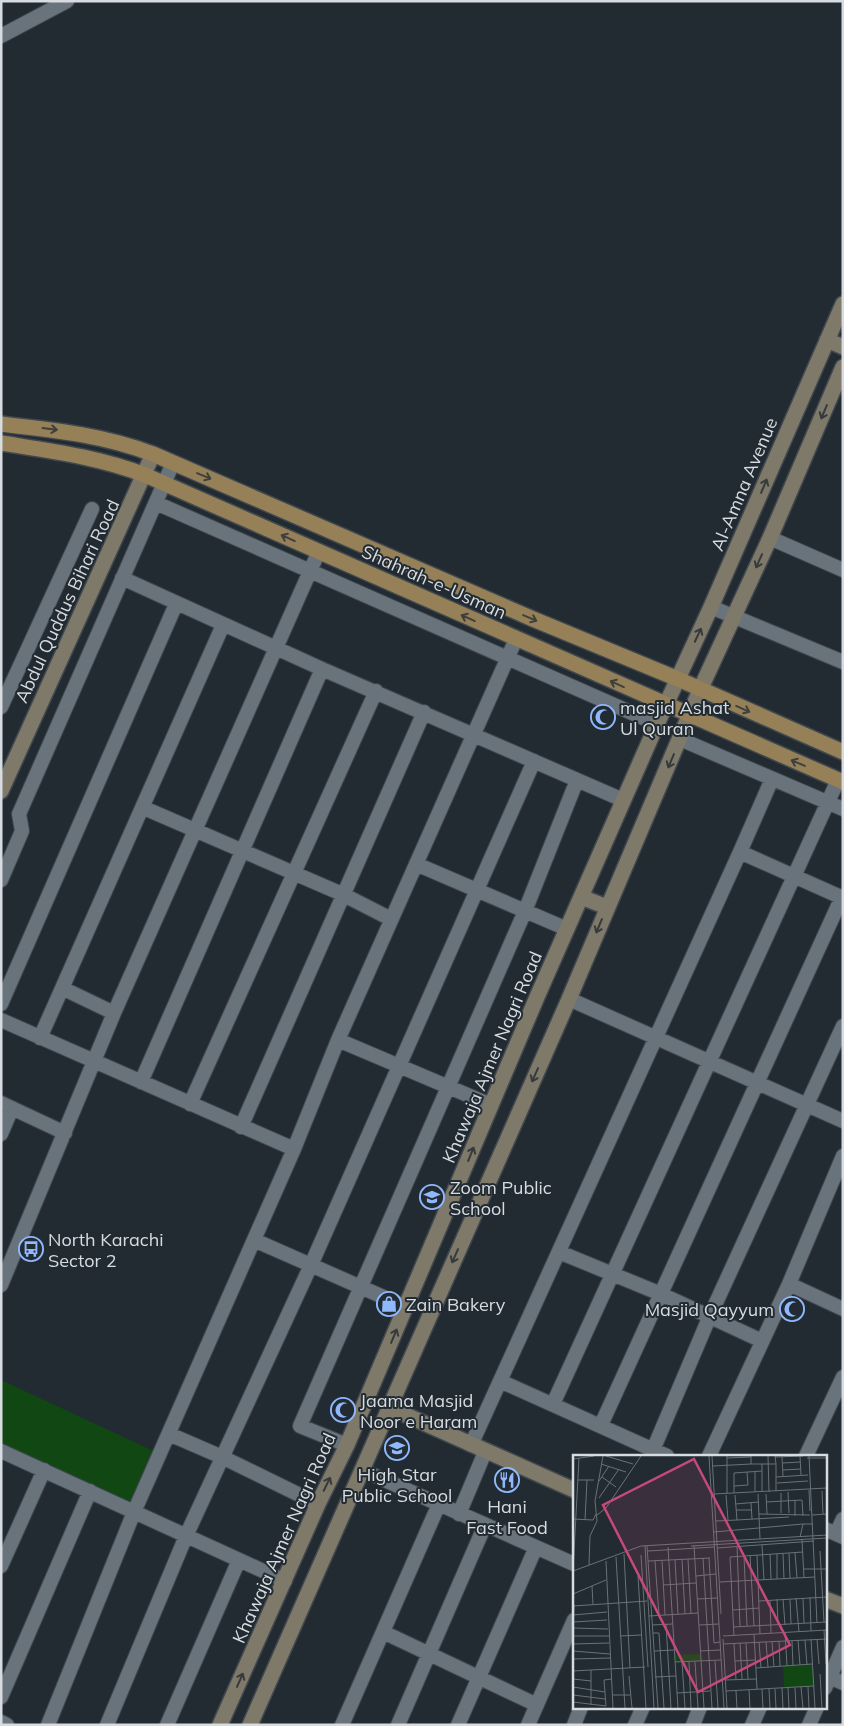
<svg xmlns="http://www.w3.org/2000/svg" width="844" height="1726" font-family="Mulish,sans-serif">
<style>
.green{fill:#114713}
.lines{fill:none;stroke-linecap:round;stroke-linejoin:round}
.street-casing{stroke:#40474e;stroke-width:16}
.secondary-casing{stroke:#40474e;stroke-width:18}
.primary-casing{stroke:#40474e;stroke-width:18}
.street{stroke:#69737c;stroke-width:14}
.secondary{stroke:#7f796a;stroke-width:15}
.primary{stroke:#958058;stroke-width:15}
.oneway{stroke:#353b3d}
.oneway2{stroke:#3f403c}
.labels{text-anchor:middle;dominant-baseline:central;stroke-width:4;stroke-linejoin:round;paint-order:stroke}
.street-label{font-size:18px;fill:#d7dce1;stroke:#222b32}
.poi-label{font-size:18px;fill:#d7dce1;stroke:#222b32;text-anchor:start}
.inset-road{fill:none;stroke:#6a7278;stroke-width:1}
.view{fill:#c7497c;fill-opacity:0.15;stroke:#c7497c;stroke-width:2.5}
.inset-edge{fill:none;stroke:#d7dce1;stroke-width:2.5}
</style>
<rect width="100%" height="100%" fill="#222b32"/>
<path class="green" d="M1,1380L160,1454L134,1512L1,1451Z"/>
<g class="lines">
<defs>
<path id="street" d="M1,36L67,1
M156,503L657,724
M770,538L843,570
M122,578L322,669L623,800
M711,607L843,662
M1,707L92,509
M680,739L843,809
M144,808L342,894L391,919
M740,852L772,779
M416,864L567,929
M1,880L22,831L19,814L173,463
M64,989L114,1013
M569,999L843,1121
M1,1004L176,604
M1,1020L294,1149
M40,1038L223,625
M338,1040L491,1105
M141,1082L322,669
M1,1103L65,1133
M190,1104L376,691
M241,1127L424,712
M1,1134L12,1108
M254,1240L406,1307
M559,1252L661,1294L762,1341
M789,1284L843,1309
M1,1285L114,1013L319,551
M500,1381L667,1456
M553,1404L838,780
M601,1425L842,897
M169,1434L222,1457L318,1504
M347,1445L300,1426L525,911L577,780
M471,1445L740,852L843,898
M653,1450L709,1318L843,1026
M1,1451L285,1581
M709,1456L789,1284L843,1156
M806,1456L843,1377
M362,1470L574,1564
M459,1514L485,1452
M825,1529L843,1537
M836,1534L843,1519
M1,1566L44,1470
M383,1632L537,1705
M825,1675L843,1683
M825,1688L843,1647
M1,1697L90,1491
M1,1722L7,1725
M48,1725L134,1512L294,1149L338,1040L516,639
M107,1725L186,1536L311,1265L534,761
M167,1725L239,1560
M342,1725L439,1504
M398,1725L485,1525
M458,1725L536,1547
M528,1725L574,1620
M574,1725L581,1707
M635,1725L643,1707
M693,1725L700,1707
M752,1725L760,1707
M809,1725L817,1707"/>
<path id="secondary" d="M827,340L843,347
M1,791L153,454
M581,897L607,907
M388,1407L574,1490
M825,1599L843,1606
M220,1725L318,1504L347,1445L537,997L657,724L711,607L843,304
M250,1725L569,999L700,690L770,538L843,367"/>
<path id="primary" d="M1,424C54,430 103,435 153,454L533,619L678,679L843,752
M1,443C51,451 98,457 145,475L843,782"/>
</defs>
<use href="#street" class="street-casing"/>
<use href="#secondary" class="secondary-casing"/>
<use href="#primary" class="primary-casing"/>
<use href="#street" class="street"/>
<use href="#secondary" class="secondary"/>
<use href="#primary" class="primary"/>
</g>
<defs><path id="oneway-shaft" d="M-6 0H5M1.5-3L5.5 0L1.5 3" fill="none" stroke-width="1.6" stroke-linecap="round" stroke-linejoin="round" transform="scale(1.25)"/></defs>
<g class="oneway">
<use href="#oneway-shaft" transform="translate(824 412) rotate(113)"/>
<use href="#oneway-shaft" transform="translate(764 486) rotate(-67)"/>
<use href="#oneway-shaft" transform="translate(759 561) rotate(114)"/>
<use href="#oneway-shaft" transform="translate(698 635) rotate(-65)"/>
<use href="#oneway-shaft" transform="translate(671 761) rotate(113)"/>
<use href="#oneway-shaft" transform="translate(599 926) rotate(113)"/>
<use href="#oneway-shaft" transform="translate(535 1075) rotate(114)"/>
<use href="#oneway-shaft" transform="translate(471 1154) rotate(-68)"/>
<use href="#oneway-shaft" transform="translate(455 1256) rotate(114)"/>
<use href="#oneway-shaft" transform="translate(394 1336) rotate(-67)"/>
<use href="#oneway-shaft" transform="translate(327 1484) rotate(-64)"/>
<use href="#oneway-shaft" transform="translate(240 1680) rotate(-66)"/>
</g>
<g class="oneway2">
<use href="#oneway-shaft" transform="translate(50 429) rotate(7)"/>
<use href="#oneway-shaft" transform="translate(204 476) rotate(23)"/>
<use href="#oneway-shaft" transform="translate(288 538) rotate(-156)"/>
<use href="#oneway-shaft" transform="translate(468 618) rotate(-156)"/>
<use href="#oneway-shaft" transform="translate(530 618) rotate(23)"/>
<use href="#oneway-shaft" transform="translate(617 684) rotate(-156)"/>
<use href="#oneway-shaft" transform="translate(743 709) rotate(24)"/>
<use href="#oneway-shaft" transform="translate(798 763) rotate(-157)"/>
</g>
<defs>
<symbol id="mosque-ring" viewBox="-11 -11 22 22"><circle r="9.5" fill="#222b32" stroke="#8fb8fd" stroke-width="1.5"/><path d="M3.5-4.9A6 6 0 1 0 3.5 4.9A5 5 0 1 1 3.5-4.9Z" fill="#8fb8fd"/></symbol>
<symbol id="school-ring" viewBox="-11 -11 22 22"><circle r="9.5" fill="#222b32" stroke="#8fb8fd" stroke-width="1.5"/><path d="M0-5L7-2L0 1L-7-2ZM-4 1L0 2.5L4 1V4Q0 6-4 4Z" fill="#8fb8fd"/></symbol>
<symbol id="bus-ring" viewBox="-11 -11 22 22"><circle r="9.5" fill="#222b32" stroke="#8fb8fd" stroke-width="1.5"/><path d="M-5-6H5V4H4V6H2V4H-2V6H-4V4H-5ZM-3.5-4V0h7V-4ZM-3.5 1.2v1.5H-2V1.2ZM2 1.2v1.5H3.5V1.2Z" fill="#8fb8fd"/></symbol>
<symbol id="shop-ring" viewBox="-11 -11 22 22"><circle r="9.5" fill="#222b32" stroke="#8fb8fd" stroke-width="1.5"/><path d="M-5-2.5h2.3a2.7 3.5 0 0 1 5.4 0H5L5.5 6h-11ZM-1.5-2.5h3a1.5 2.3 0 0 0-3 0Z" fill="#8fb8fd"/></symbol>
<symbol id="restaurant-ring" viewBox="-11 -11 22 22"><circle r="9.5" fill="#222b32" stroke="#8fb8fd" stroke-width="1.5"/><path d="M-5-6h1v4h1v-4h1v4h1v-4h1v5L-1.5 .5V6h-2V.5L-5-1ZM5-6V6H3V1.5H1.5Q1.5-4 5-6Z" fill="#8fb8fd"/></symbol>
</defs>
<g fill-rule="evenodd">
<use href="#mosque-ring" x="589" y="703" width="28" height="28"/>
<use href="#school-ring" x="418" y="1183" width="28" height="28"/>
<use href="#bus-ring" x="17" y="1235" width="28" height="28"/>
<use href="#shop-ring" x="375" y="1290" width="28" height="28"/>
<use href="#mosque-ring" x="778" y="1295" width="28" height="28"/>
<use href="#mosque-ring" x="329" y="1396" width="28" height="28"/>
<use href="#school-ring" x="383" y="1434" width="28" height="28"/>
<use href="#restaurant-ring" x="493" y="1466" width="28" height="28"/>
</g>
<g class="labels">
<g class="street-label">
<text transform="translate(744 484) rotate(-67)">Al-Amna Avenue</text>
<text transform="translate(434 582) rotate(24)">Shahrah-e-Usman</text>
<text transform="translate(67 601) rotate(-65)">Abdul Quddus Bihari Road</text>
<text transform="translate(492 1057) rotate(-67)">Khawaja Ajmer Nagri Road</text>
<text transform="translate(284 1538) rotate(-66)">Khawaja Ajmer Nagri Road</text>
</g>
<g class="poi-label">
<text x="620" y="707">masjid Ashat<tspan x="620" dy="21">Ul Quran</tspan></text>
<text x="450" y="1187">Zoom Public<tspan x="450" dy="21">School</tspan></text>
<text x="48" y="1239">North Karachi<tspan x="48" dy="21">Sector 2</tspan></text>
<text x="406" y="1304">Zain Bakery</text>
<text x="774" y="1309" text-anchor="end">Masjid Qayyum</text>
<text x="360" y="1400">Jaama Masjid<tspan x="360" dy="21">Noor e Haram</tspan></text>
<text x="397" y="1474" text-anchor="middle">High Star<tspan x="397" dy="21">Public School</tspan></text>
<text x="507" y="1506" text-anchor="middle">Hani<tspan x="507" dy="21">Fast Food</tspan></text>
</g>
</g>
<g transform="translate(573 1455)">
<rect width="254" height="254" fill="#222b32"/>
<path d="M128,199V206L102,207V200ZM240,210L241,231L211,233L210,211Z" fill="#114713"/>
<path class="inset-road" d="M33,1L60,9M136,1L151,253M139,1L148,159M154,1V38M178,1V9H203L202,1M195,1L196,37M227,1L228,20M236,1L244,168M202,2L230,1M209,2L210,21M154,3L178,2M234,3H254M0,4L21,1M210,8L227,7M28,9L53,17M189,9V37M203,9V36M140,11L178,9M210,15L228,14M29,22L43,32M203,22L235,20M5,25H21M26,26L36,11M204,28L235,26M161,31L175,30L174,17M236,35L237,56M249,36L250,59M182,37V17M215,37L216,58M161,38V18L189,16M208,38V58M141,39L254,33M185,39L187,84M193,39L194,59M153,40L155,65M162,40L164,65L216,62M26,43L46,14M222,45V61M193,47L229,45L230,61M178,48L179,64M162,49L186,47M163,55H179M186,59L237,60M24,60L33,53L68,1M239,60L254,59M0,64L20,65L23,59M12,65L14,25M143,66L164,65M141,77L230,69M227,82L230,69H240M229,85L231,123M189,90L191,125M72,91L81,253M74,91L85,253M118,91L254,83M121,91L131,253M164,91L167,172M95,92L105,253M144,93L241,86M75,96L141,92M247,96L251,167M216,98L217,123M222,98L224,123M51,99L57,213M197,99L198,124M204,99V124M210,99L211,124M68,100L75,212M177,100L181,171M184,100L187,179M171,101L174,171M43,102L52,253M130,103L139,253M136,103L141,188L147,187M109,104L112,159M115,104L118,159M89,105L92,160M102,105L105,159M33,106L40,253M75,106L137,103M82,106L86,160M16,110L17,81L24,66L22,46L30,1M231,114H254M0,116L6,3M0,116L68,91L254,80M65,121L73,253M123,121L143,119M147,127L242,122M90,130L123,128M19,131L20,149M0,139L33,125M237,142L238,176M223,143L226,177M230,143L231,168M124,144L144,143M204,144L205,170M210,144L212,170M217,144L218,169M197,145L198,178M186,146L254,142M0,151L74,146M160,155L186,153M0,160L34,157M76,161L125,158M0,167L34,165M93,169L98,253M79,170L100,169M126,170L146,169M160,172L254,167M0,173L35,174M251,175L253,209M212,177L214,211M80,178H86L91,253M181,179L184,234M0,181H36M47,181L68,180M150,181L254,175M161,181L157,102L230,97M0,182L1,150M150,184L154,253M238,184L242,253M244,184L246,209M225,185L227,210M232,185L234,210M206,186L207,211M219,186L220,211M186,187L188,213M193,187L195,212M199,187L201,212M167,188L169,224M173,188L175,224M0,189L36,188M150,189L254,184M161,189L163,225M0,196L37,199M81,196L101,195M127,196L147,195M0,204L37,203M142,206L145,253M162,206L182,205M102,207L148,205M109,207L112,253M116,207L118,253M122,207L125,253M183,213L239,209M0,216L72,212M247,219L249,253M56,221L59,253M82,222L103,221M0,224L18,226M152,225L183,224M0,232L32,237M228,232L230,253M235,232L236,253M209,233L210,253M215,233L216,253M222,233L223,253M189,234L190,253M196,234L197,253M202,234L203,253M176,235L177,253M153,236L241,231M163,236L164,253M104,238L137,236M0,240L32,244M40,240H57M0,247L33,251L31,225L39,224M18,250V215"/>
<path class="view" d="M121,4L217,190L125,237L30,50Z"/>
<rect width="254" height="254" class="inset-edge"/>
</g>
<rect width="844" height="1726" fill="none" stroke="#d7dce1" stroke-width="5"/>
</svg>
